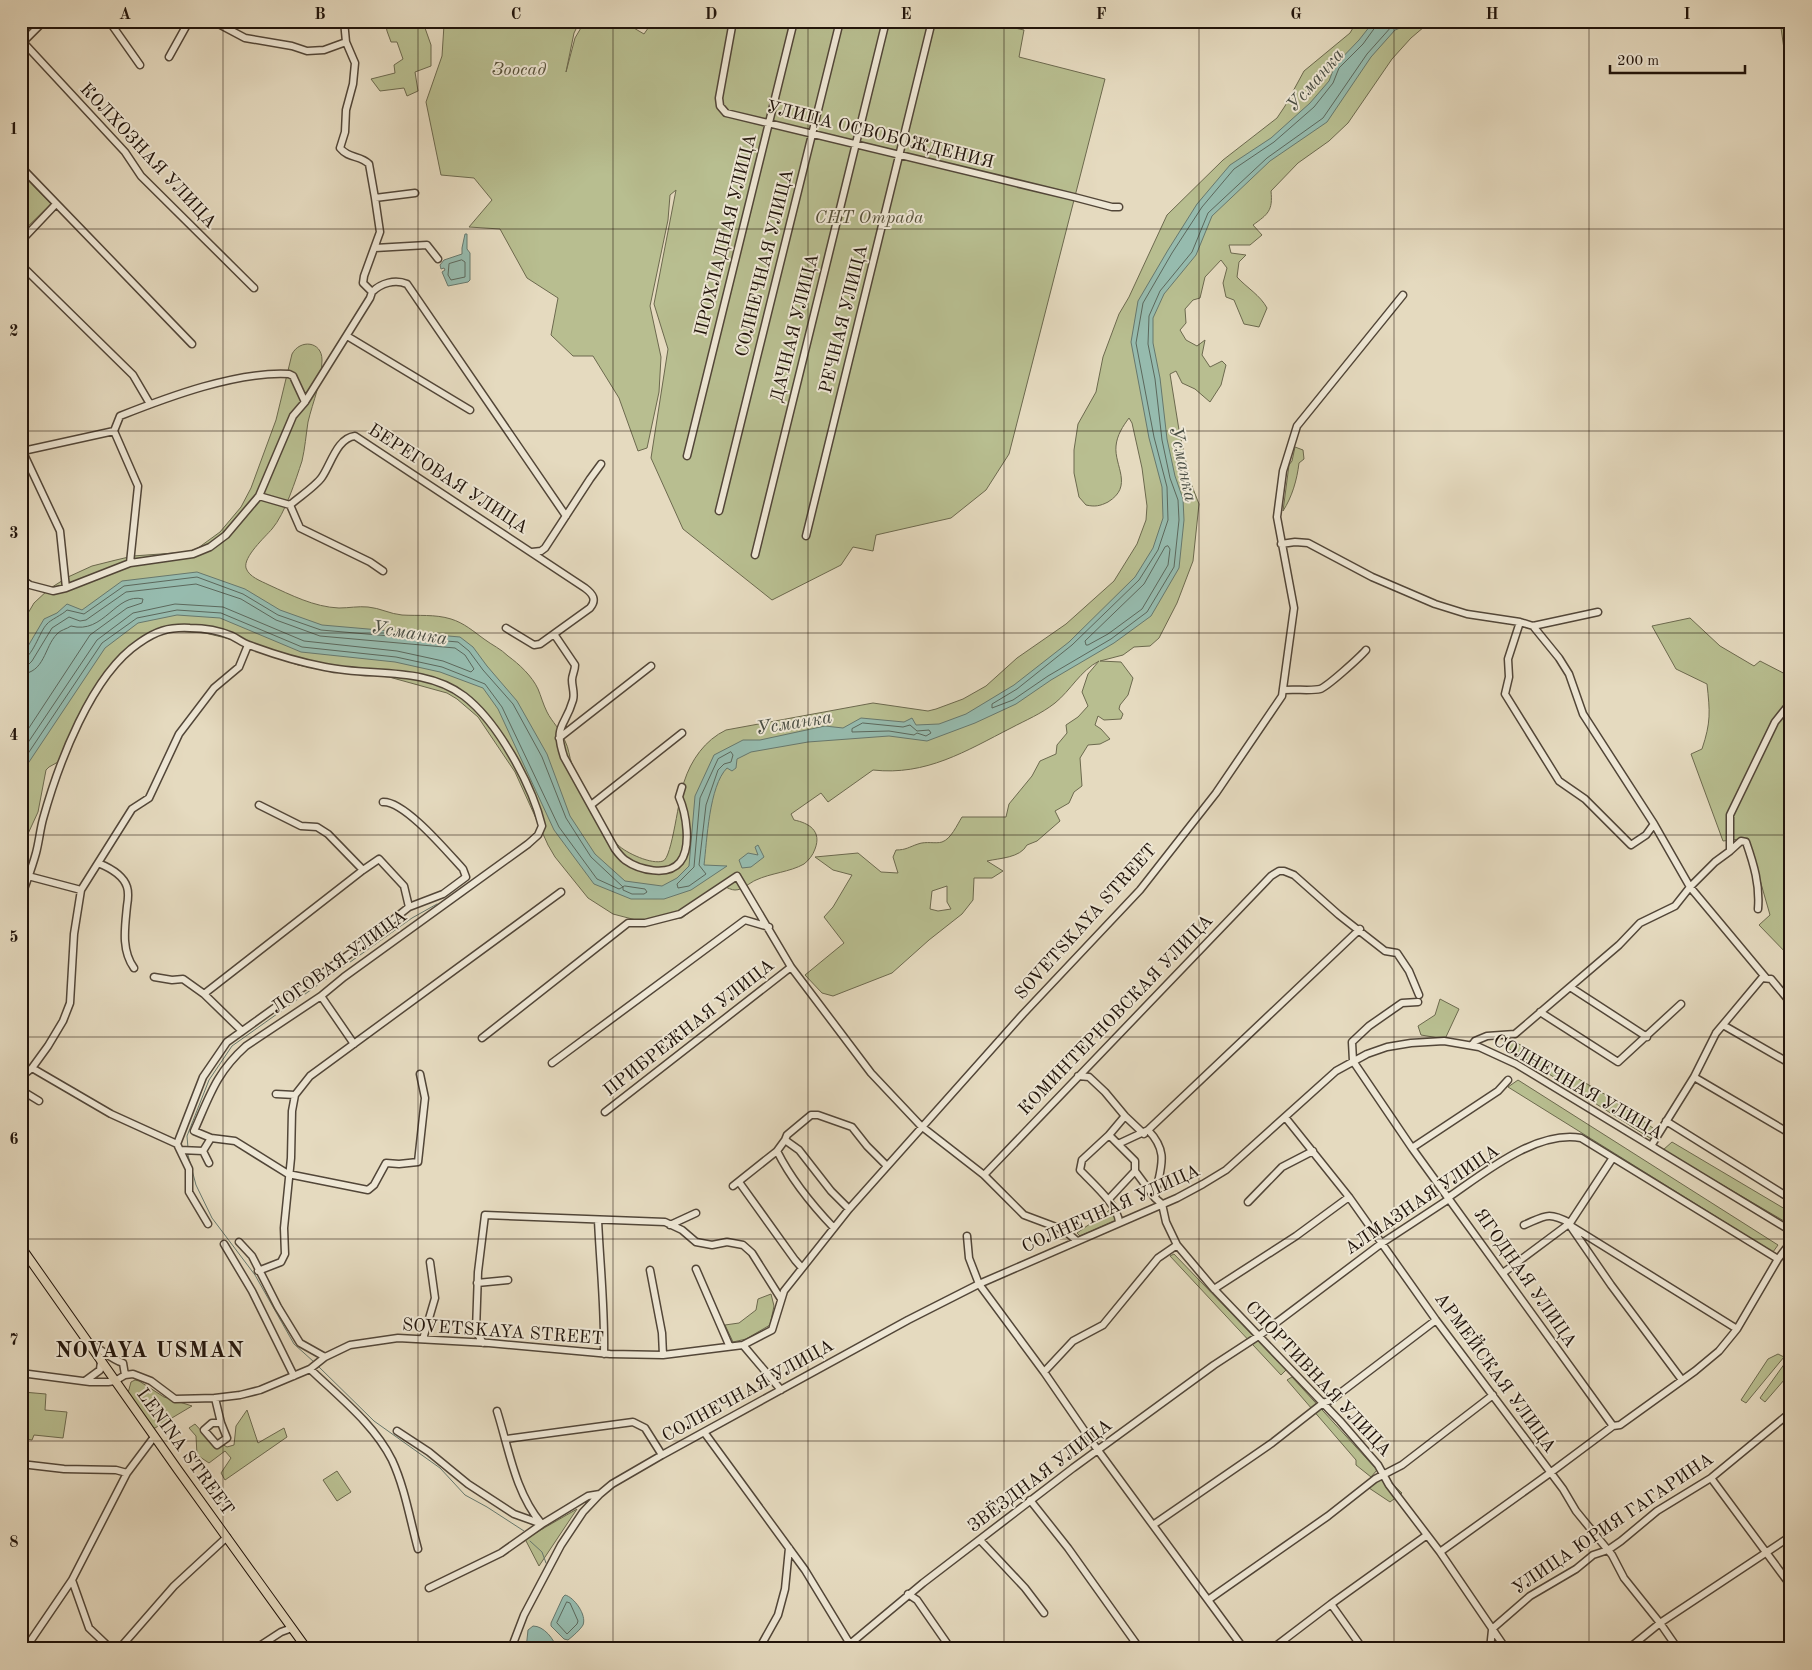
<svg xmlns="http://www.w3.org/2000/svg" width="1812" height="1670" font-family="'Old Standard TT',serif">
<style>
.green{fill:#b8be90;stroke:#6c694e;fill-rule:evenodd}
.water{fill:#96bbae;stroke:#67786d}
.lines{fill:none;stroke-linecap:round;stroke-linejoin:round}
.shore{stroke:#5c685c;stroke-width:1}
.stream{stroke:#67786d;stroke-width:1}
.minor-casing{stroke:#524638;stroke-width:9}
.major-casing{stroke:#21140b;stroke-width:10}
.minor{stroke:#eee7d5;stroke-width:6}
.major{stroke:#e5dabf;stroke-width:8}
.grid{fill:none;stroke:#21140b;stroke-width:1;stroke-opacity:0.55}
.labels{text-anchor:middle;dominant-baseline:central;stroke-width:4;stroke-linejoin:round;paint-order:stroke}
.park-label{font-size:18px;font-style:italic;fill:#56503a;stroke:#eee7d5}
.street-label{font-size:18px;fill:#21140b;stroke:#eee7d5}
.water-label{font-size:19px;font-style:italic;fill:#4a4e44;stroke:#eee7d5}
.district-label{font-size:22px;font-weight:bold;letter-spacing:1px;fill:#21140b;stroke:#eee7d5}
.neatline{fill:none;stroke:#21140b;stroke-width:2}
.grid-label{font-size:16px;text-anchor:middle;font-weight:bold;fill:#21140b}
</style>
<rect width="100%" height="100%" fill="#e5dabf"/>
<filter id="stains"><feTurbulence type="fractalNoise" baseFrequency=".004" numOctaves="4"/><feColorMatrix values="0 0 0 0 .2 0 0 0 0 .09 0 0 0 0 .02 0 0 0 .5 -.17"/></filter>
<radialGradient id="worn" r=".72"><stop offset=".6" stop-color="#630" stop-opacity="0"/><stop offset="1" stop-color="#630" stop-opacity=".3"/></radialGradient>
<path class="green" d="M385,21H417L420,25L425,28L431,45V66L415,72L418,91L407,96L404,88L380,91L371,79L395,73L394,65L403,59L397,42H391L387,31Z
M448,21H580L574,33L566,72L575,38L585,21H622L644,34L653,21H1002L1001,25L1024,30L1019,57L1105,79L1009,454L986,490L951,518L876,535L873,551L853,547L841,565L772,600L683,529L651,458L668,349L654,304L676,190L670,195L668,220L650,306L661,357L659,392L647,448L638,451L619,398L593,356H573L551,335L558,298L527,278L500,229L469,227L492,200L474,178L441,175L426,102L442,56L444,25Z
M1357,21H1431L1411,38L1392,59L1348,123L1329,141L1298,163L1271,191C1273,211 1268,214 1253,225L1262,235L1250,245H1229L1231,253L1246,255L1239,262L1237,277C1247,288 1260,295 1267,308L1259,327L1244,324L1234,300L1226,297L1223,283L1227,268L1221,260L1205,277L1200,298L1193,300L1185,309L1186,323L1180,330L1186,340L1197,346L1205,340L1202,355L1210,367L1222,361L1226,365L1221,385L1210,402L1195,389L1182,383L1176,371L1170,374L1179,430L1190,481L1199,504L1193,561L1177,603L1159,638L1150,646L1134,647L1123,655L1100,661L1121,662L1133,678L1128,695L1120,705L1119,709L1123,714L1121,719L1104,720L1098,716L1095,725L1101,729L1110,739L1100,744L1088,745L1080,758L1082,786L1074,792L1069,803L1055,811L1060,821L1037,841L1027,845C1020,858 1000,858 987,861L1003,871L992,878H974L973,900L962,914L929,940L892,973L833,996L822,993L805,975L844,943L824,917L833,907L852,875L833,870L815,857L858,853L881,872L898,873L893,857L896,850C906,850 909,847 918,844C926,841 936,844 942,842C951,839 957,825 962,817H1006L1009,804L1032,776L1040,761L1056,754L1057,745L1067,733L1066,725L1078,717L1088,706L1082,692L1088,674L1099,661C1080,671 1071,690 1055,703C1041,714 1026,720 1011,728C966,751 926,776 873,770L828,802L821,793L791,814L794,820C809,823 822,831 815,849C813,855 809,860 804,864C790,872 771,873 756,880C749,883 743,890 735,890C732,890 727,888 724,886L682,918L665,920H636L613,914L588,898L555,857L548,845L515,772L478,717L457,699L447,693L389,677L323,670L298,665L252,649L230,639L205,633L171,631L144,639L112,666L58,762L49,767L46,770L38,812L21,849V625L34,603L49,589L68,577L92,566L116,560L133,556L188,552L198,548L220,532L241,507L251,488L276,420L292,354C300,339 322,341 322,360C322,381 313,401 308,422C306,435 305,448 302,461C296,479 285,514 272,529C265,537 243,557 246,568C249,577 261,581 269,585C291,595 314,607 339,608C349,608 358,606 368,607C380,608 390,614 402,615C418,616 435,614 451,619C464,623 473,631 484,639C492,645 501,649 508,656C519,664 532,676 538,689C541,696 543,704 547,712C552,722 561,730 565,741C569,748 569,757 572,764C575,775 583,785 588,795C597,811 605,832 618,845C626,853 652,865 663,861C672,859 679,794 684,782C691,760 705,740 726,730L873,703L928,711L936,709L963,699L986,686L1017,658L1066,624L1114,581L1137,544L1146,520L1147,506L1142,468L1132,423L1129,418C1123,426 1117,435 1116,446C1114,466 1134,486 1108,502C1100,506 1095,507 1086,505L1079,497L1074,473V450L1078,424L1096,392L1103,357L1119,314L1129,297L1167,215L1223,160L1277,118L1285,106L1304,71L1350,33ZM947,886V902L951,909L938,911L930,909L932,891Z
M1780,21H1791V54L1784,49Z
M21,173L51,204L21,233Z
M1295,447L1303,450L1304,459L1299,463C1297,480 1292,497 1283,511L1289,465L1292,461Z
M1690,618L1720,646L1754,666L1760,661L1791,677V958L1759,925L1770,915L1748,838L1723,841L1691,754L1702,749C1711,722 1710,712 1707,684L1676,669L1652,626Z
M1440,999L1459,1009L1445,1039L1421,1035L1418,1026L1435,1015Z
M1512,1040L1606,1095L1660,1133L1653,1140L1508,1048Z
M1518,1080L1778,1245L1773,1252L1508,1087Z
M1672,1142L1790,1212L1784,1221L1663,1150Z
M1111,1209L1115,1213L1117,1220L1080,1236L1077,1233Z
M1174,1254L1286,1370L1281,1375L1170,1256Z
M771,1294L774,1306L770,1325L746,1339L733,1342L725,1325L739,1323L756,1310L758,1299Z
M1778,1354L1784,1357L1746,1403L1741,1400L1768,1359Z
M1791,1360V1372L1765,1402L1760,1398L1785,1363Z
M1292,1377L1377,1470L1371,1477L1356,1465V1460L1287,1380Z
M135,1380L139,1381L164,1397L192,1406L155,1428H152L128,1393L131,1382Z
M23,1392L46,1394L45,1410L67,1412L63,1438L34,1435L32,1440L21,1438Z
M247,1410L258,1443L284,1428L287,1437L225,1480L221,1473L231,1458L225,1451L209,1463L197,1455L196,1436L189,1428L195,1424L216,1447L222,1444L227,1447L234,1445L236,1426Z
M337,1471L351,1492L337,1501L323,1480Z
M1385,1477L1402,1493L1390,1502L1369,1488V1483Z
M577,1509L539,1566L525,1539Z"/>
<path class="water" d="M1374,21H1418L1395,30L1371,57L1327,122L1270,161L1212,216L1196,255L1164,294L1153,318V343L1160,378L1167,439L1175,476L1183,499L1184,520L1179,568L1151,616L1114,643L1051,680L1016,704L975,723L927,741L889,736L808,742L751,752L737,759L736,768L732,771L727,768C709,786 707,841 704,865L727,866L691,890L664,899H631L594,884L554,830L498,709L483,688L440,672L395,662L301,652L220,618L177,615L138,623L105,648L25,768L23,790L21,792V658L44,619L57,613L67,604L82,610L122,581L197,572L245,589L280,610L322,625L460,637L473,647L487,666L517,701L547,754L570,816L595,854L625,881L662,886L677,878L689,866L695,796L714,755L743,740H760L825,726L843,728L861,718L904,722L912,718L916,725L939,724L966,714L1014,685L1069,642L1135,577L1153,548L1163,518L1162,487L1149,438L1131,342L1138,301L1168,250L1197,204L1230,165L1271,138L1310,103L1329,81L1335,65L1359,40Z
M465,234H467V249L470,253V280L468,282L448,286L442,272L445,270L444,268L441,269L440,265L444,260L462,254V248Z
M758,845L764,857L751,867L742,868L739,860L748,853L758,855L755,847Z
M565,1595C574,1597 587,1615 583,1625C580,1630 573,1636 568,1640L564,1639L551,1626V1623L563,1597Z
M533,1626C544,1626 554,1639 557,1649H526L528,1630Z"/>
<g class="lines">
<path class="shore" d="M1377,21L1376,26L1363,44L1339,68L1333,83L1314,107L1274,142L1234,169L1202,207L1172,253L1143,303L1136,343L1154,437L1167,487L1168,520L1158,550L1139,580L1072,645L1017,689L992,704V708L1013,700L1048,676L1111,639L1147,612L1174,567L1179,520L1178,500L1170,478L1162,440L1155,379L1148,344L1149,316L1160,291L1192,252L1208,213L1267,158L1323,118L1367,54L1392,26L1404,21
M462,260L465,262V277L451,280L448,275L449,264Z
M1168,546L1170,549L1168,565L1142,609L1108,634L1088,645H1086L1085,641L1144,584L1165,547Z
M21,660C33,658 39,632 47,624C50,620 62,615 67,610L84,614L124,586L197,577L243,594L278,615L321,630L458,642L469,651L483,670L513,704L542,757L566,818L591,857L623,887L619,889L597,879L559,827L502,707L485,684L442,667L396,657L302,647L221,613L177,610L137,618L102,643L21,764
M21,666L28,665L32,661L52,628L69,617L80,621L86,620L126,592L196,584L241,599L276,620L320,636L455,648L465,655L474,669L471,672L443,661L397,651L304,641L223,607L175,604L133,613L97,640L21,753
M21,674C45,673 44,647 57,634C60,630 67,629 71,626C104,635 116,592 143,599L142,603L127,608L90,635L21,740
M863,723L903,727L910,725L917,731L929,730L931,733L926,736L917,733L914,735L889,731L852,732V729Z
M731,752L733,755L731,762L724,764L718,770L706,805L699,865L706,874L689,886L678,888L677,884L694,867L700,798L718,759Z
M625,886L645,889L647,892L644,894H632L623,890V887Z
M567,1602L570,1603L578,1621L577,1624L567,1634L557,1623Z"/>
<path class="stream" d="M188,1148L187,1136L209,1080L232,1046L412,918L437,904
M188,1155L196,1185L212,1218L255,1275L294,1344L314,1362
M319,1367L374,1421L440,1468L465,1495L487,1507L524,1531
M530,1541L542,1552L546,1563"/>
<defs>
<path id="minor" d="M109,21L140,65
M213,21L245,38L292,46L307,51L324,50L346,42
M344,21L346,42L355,63L353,84L346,110L345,132L340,148C349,159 360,155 369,164L375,198
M733,21L719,98L720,106L726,113L1074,197L1112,207H1119
M23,42L125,152L141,176L254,288
M21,44L44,21
M169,57L189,21
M21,167L192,344
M21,241L56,204
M375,248L427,245L438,259
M21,265L133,375L150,404
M372,292C381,283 395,279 407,284L566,516
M347,336L470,410
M114,431L120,416C168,397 237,371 289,374L293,376L305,402
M21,448L60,531L66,588
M23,451L114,431L138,486L130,563
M687,456L794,21
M259,496L290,505L300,528L370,562L383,571
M290,505C299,497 316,486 322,477C331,464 337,438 355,436L585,588C593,594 597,600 590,608L540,644L534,645L506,628
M719,511L840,21
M806,536L932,21
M1281,544L1295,542L1308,543L1372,577L1435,604L1467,614L1520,622L1533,626L1598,612
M532,552L541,551L545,548L590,479L601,464
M755,555L886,21
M21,579L30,585L53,591L66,588L130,563L193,554L210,547L226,535L259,496L293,416L305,402L370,298L372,292L363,283L364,276L380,232L375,198L415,193
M1520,622L1508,659L1509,677L1505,694L1559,781L1585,799L1631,845L1646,835L1654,824L1690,887L1766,978
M1533,626L1559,658L1569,674L1583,714L1654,824
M554,634L575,665C575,671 572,675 572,680C572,687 575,693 573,700C565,728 553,724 564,757L615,849C618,853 621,857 625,860C639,870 668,877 680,862C692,847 686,813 679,797L682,787
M1284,690C1294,689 1313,691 1320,689C1327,687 1360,657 1366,650
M559,738L651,666
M259,805L301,826L317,827L328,834L363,870
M591,805L682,733
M1730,851L1741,841L1746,842C1754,865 1760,885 1758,909
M98,863C108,867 123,874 127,887C129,893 128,900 127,906C125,927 121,950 134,968
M28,876L81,890
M21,898C26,883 32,868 36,853C39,842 40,830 43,819C58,765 91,675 139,643C156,631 168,627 190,628C204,628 218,630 232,636C238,639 243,643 249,645C273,654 299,662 325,667C372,677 424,666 464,696C498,722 532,785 542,826L538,835L528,844L344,977L321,996L246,1046C216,1073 210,1095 194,1131L211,1138
M21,937L23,952L21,959
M154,977L172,980L183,979L204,994L241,1030
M1570,987L1647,1037
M204,994L363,870L379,859L404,886L409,907
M321,996L354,1044
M1418,1002L1402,1003L1369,1026L1352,1042L1353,1061L1355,1064L1412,1148L1613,1426
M1540,1012L1618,1062L1681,1004
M1723,1025L1791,1064
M482,1038L628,923H645L680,914L737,876L791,967L871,1073L921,1126L984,1175L1024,1215L1064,1230L1077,1241
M1472,1045L1475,1041L1487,1036L1515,1034L1619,945L1640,923L1675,906L1690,887L1715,862L1730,851V815L1775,722L1791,702
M552,1063L745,920L769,927
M32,1068L111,1114L177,1144
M1078,1076L1089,1077L1105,1092L1125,1116L1144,1134
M21,1077L32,1068L48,1046L63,1021L70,1003L74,934L81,890L132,809L149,798L179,734L214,688L239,667L248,645
M1694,1077L1791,1134
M21,1090L39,1101
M276,1094L295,1095
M605,1112L791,967
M1285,1117L1349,1197L1436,1320L1563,1489L1576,1511L1612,1555L1624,1578L1660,1623L1678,1649
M1666,1121L1791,1199
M1148,1130C1171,1154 1159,1169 1155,1198L1162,1204L1166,1222L1177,1245L1214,1289L1340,1421L1378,1465L1389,1485L1440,1552L1506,1649
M1109,1135L1125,1116
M785,1140L787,1135L811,1115H818L852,1127L867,1146L887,1166
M1118,1144L1135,1161V1171L1155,1198
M1651,1146L1694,1077L1716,1033L1762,978L1771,979L1791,1003
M1412,1148L1498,1091L1508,1080
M180,1150L203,1151L211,1138L235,1141L288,1174L368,1190L374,1185L386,1163L399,1164L418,1162L425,1098L420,1074
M203,1151L209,1163
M777,1151C791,1179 812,1205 834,1228
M1612,1159L1570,1223L1571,1226L1737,1329
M984,1175L1271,876L1279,871H1284L1294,875L1339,915L1385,951L1397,953L1409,971L1419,995
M739,1182L795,1260L802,1268
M733,1186L777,1151L785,1140L799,1150L831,1191L849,1209
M1108,1200L1135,1171
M1248,1202L1282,1167L1313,1151
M598,1220C600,1264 605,1309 604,1354
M1119,1222C1118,1205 1091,1182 1080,1170L1082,1160L1109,1135L1118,1144L1148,1130L1360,929
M208,1224L189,1192V1169L177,1144L203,1077L227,1042L351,953L409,907L443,894L466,877L463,869C448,853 405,801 383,802
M670,1225L696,1213
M1571,1227L1611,1285L1682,1380
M967,1236L969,1258L979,1284L1044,1372L1097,1449L1244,1649
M239,1242L252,1256L278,1307L300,1343L325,1357
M224,1244L252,1291L294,1376
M696,1269L729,1345
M650,1270L662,1333L663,1355
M258,1271L281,1262L285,1254L284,1228L291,1158L292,1111L295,1095L310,1076L561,892
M1503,1273L1570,1223C1548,1211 1545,1216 1524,1225
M477,1283L508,1280
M1214,1289L1296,1236L1349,1197
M423,1339L435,1298L430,1262
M88,1343C101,1348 110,1359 123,1363L125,1375
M483,1343L476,1331L478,1272L485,1215L665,1222L682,1230L696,1242L712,1245L727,1242L743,1245L752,1253L781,1299
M743,1345L781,1390
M310,1369C339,1397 374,1424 392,1460C405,1488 410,1520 418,1549
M1044,1372L1073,1341L1103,1325L1158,1258L1177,1245
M21,1373L90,1382H108L115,1381L125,1375L133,1374L151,1381L175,1399L215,1398L240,1395L260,1390L310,1369L325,1357L350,1345L398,1338L489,1343L610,1354L663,1355L743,1345L772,1330L784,1291L849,1209L1023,1014L1140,890L1216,793L1282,696L1294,608L1277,517L1283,471L1297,426L1403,295
M85,1381L100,1370L101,1361
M215,1398L221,1423H212L204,1430L217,1445L227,1438L221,1423
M497,1411C509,1449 515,1492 541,1523
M397,1431L429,1452L468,1484L514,1514L542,1524
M704,1432L805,1570L853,1649
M506,1439L633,1422L645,1428L662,1455
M21,1464L64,1469L116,1470L127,1473
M1711,1478L1791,1586
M1030,1500L1068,1548L1140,1649
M1153,1525L1272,1443L1323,1403L1331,1400L1436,1320
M980,1540L1025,1588L1044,1613
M1440,1552L1550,1473L1613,1426L1620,1425L1695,1371L1719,1351L1737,1329L1778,1259L1791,1242
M72,1580L89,1628L111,1649
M429,1588L501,1553L542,1524L588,1496L600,1494
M908,1594L917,1600L951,1649
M1208,1600L1328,1516L1375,1479L1402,1465L1493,1395
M1331,1604L1363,1649
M1492,1629L1530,1596L1576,1569L1593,1555L1608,1550L1621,1541L1657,1511L1711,1478L1791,1412
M25,1649L72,1580L127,1473L154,1437
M119,1649L174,1586L227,1537
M255,1649L281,1632L292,1628
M511,1649L524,1615L561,1545L583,1512L600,1494L612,1484L662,1455L908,1320L979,1284L1177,1198L1203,1184L1226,1170L1336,1071L1367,1054L1387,1047L1411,1043L1444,1041L1479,1047L1516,1064L1791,1231
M759,1649L778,1615L785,1589L789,1548
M844,1649L923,1583L1073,1468L1214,1365L1260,1335L1382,1243L1446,1201L1449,1197C1484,1173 1536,1130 1581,1138L1778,1259
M1272,1649L1331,1604L1427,1535
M1490,1649L1492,1630
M1628,1649L1660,1623L1791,1536
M1782,1649L1791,1643"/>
<path id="major" d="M21,1247L178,1470L307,1649"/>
</defs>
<use href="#minor" class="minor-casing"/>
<use href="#major" class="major-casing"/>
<use href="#minor" class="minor"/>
<use href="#major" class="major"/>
</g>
<path class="grid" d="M223,21V1649M418,21V1649M613,21V1649M808,21V1649M1004,21V1649M1199,21V1649M1394,21V1649M1589,21V1649M21,229H1791M21,431H1791M21,633H1791M21,835H1791M21,1037H1791M21,1239H1791M21,1441H1791"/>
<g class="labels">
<g class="park-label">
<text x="519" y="70">Зоосад</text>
<text x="869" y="218">СНТ Отрада</text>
</g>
<g class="street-label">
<text transform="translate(880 135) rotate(14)">УЛИЦА ОСВОБОЖДЕНИЯ</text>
<text transform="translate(148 156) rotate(47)">КОЛХОЗНАЯ УЛИЦА</text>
<text transform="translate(726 235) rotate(-76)">ПРОХЛАДНАЯ УЛИЦА</text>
<text transform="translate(765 263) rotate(-76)">СОЛНЕЧНАЯ УЛИЦА</text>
<text transform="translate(844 319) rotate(-76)">РЕЧНАЯ УЛИЦА</text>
<text transform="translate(795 328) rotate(-76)">ДАЧНАЯ УЛИЦА</text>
<text transform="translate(448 479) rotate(33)">БЕРЕГОВАЯ УЛИЦА</text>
<text transform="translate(1086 922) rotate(-48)">SOVETSKAYA STREET</text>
<text transform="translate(339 962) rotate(-36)">ЛОГОВАЯ УЛИЦА</text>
<text transform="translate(1116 1015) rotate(-46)">КОМИНТЕРНОВСКАЯ УЛИЦА</text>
<text transform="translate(689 1028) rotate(-38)">ПРИБРЕЖНАЯ УЛИЦА</text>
<text transform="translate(1578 1087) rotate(30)">СОЛНЕЧНАЯ УЛИЦА</text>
<text transform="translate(1422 1200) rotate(-34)">АЛМАЗНАЯ УЛИЦА</text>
<text transform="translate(1111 1209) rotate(-24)">СОЛНЕЧНАЯ УЛИЦА</text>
<text transform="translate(1525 1278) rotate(55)">ЯГОДНАЯ УЛИЦА</text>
<text transform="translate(503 1332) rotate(4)">SOVETSKAYA STREET</text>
<text transform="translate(1495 1373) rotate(54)">АРМЕЙСКАЯ УЛИЦА</text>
<text transform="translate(1318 1379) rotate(47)">СПОРТИВНАЯ УЛИЦА</text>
<text transform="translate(748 1391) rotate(-29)">СОЛНЕЧНАЯ УЛИЦА</text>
<text transform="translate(185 1452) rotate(54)">LENINA STREET</text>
<text transform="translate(1040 1476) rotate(-37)">ЗВЁЗДНАЯ УЛИЦА</text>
<text transform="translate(1613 1524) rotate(-34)">УЛИЦА ЮРИЯ ГАГАРИНА</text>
</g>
<g class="water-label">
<text transform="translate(1316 81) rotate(-49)">Усманка</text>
<text transform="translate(1182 464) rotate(78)">Усманка</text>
<text transform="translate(409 634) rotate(9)">Усманка</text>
<text transform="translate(794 724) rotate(-9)">Усманка</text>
</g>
<g class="district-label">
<text x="150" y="1351">NOVAYA USMAN</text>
</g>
</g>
<rect width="1812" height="1670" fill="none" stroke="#e5dabf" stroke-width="55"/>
<path d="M1610 65v8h135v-8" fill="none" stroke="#21140b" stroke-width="2.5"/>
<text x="1617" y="65" font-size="15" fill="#21140b" stroke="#eee7d5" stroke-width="4" paint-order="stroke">200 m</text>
<rect x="28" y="28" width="1756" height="1614" class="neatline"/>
<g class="grid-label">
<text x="125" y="19">A</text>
<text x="320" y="19">B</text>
<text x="516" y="19">C</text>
<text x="711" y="19">D</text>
<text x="906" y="19">E</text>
<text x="1101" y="19">F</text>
<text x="1296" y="19">G</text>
<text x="1492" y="19">H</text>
<text x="1687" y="19">I</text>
<text x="14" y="134">1</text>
<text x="14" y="336">2</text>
<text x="14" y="538">3</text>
<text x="14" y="740">4</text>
<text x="14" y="942">5</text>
<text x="14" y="1144">6</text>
<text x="14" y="1345">7</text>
<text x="14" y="1547">8</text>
</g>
<rect width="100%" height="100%" filter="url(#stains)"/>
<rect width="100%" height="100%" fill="url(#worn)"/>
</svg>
